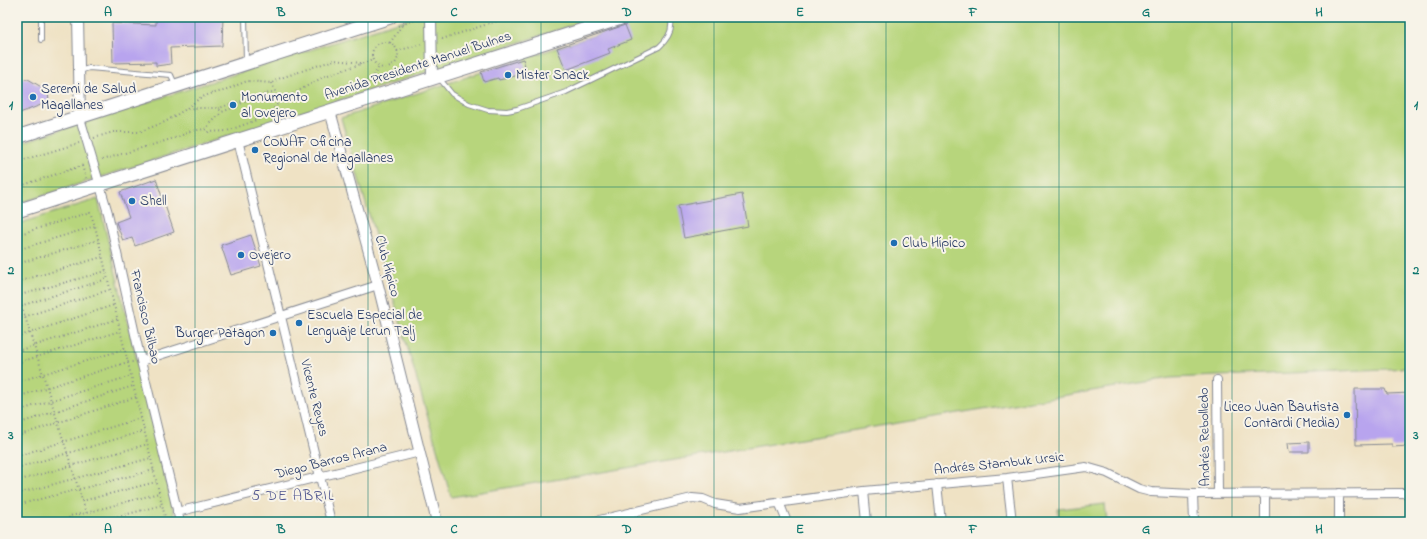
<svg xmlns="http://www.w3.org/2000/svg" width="1427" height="539" font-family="'Indie Flower',sans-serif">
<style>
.green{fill:#b7d57c;stroke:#69826d}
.building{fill:#b8a4ee}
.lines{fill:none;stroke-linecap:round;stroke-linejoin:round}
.service-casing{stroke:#858891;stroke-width:6}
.minor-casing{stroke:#858891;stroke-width:10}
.tertiary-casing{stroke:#858891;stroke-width:12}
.primary-casing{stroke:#858891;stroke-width:15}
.path{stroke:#858891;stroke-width:2;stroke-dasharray:1 3;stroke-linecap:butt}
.service{stroke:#fff;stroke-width:4}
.minor{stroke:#fff;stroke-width:8}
.tertiary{stroke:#fff;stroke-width:10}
.primary{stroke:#fff;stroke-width:13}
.grid{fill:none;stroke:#0f766e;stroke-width:1;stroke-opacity:0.55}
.poi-dot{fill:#1f6fb2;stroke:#f7f3e8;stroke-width:1.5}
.labels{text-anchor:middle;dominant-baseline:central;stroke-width:4;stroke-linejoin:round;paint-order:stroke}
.street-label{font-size:14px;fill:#1b2f5e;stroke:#f7f3e8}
.poi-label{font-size:14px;fill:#1b2f5e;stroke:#f7f3e8;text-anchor:start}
.neighbourhood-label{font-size:15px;letter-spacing:1px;fill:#525890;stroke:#f7f3e8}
.neatline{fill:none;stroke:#0f766e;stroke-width:1.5}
.grid-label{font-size:13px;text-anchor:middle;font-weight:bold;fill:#0f766e}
</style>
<rect width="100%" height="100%" fill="#f7f3e8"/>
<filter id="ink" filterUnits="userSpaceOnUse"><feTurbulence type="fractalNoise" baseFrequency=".025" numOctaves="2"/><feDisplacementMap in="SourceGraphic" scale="8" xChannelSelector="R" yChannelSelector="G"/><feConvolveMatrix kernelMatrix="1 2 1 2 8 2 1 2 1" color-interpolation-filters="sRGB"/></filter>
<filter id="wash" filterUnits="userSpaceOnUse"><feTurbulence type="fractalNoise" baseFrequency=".012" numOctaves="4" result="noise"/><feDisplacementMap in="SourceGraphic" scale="16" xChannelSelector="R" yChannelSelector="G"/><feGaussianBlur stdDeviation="0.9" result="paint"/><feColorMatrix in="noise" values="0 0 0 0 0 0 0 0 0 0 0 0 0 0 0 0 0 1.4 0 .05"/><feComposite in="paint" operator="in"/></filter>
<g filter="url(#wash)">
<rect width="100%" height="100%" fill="#efe2c4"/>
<path class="green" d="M413,17H598L17,204V144Z
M651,17H1410V368L1170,378L451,497L341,118Z
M98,199L176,522H17V224Z
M1105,504L1107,522H1059L1058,509Z"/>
<g id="blocks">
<path class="building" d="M156,17H223L222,46L170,48L171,64L156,66V62L113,63L112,23L156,25Z
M625,25L631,40L608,49L610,53L566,70L557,48Z
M523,59L527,73L499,80L498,78L484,82L481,72Z
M17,78L28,79L43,88L48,92L49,102L17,114Z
M156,179L174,232L135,246L132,238L123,241L116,222L129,217L120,192Z
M742,194L748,226L684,238L678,206Z
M251,235L261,266L231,275L221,245Z
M1355,389H1385L1387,394L1410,393V446L1392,447V444L1356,445Z
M1309,442V452H1289L1288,443Z"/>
</g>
</g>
<g filter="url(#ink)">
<use href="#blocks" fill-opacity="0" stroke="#858891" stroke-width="1"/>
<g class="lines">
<defs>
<path id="service" d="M245,17L246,61
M41,40V17
M80,71L89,68L171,75L175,84
M440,79L452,94L469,104L488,110L507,111L517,109L566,92L659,47C668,39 674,29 670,17"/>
<path id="minor" d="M80,118L108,213L141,361L180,522
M238,140L331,522
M141,361L378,285
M1217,380L1218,493
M1007,478L1012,522
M937,484L941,522
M864,491L867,522
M1265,493V522
M1193,494L1194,522
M779,502L787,522
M177,512L420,452
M632,512L634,522
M591,522L692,498L703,499L715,504L740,508L864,491L1007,478L1086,467L1107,473L1139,489L1151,492L1193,494L1410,493
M1339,522V493"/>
<path id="tertiary" d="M78,17L80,118
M431,17L432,78
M330,111L378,285L437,522"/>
<path id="primary" d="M17,137L390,17
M17,211L624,17"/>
</defs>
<use href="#service" class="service-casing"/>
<use href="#minor" class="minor-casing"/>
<use href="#tertiary" class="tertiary-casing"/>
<use href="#primary" class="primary-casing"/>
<path class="path" d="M398,26L421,18
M442,39L509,17
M372 55a13 13 0 1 1 26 0a13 13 0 1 1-26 0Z
M390,43L404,22V17
M397,51L422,44
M272,83L279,102
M367,86L379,67
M245,101L237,106L222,112L220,110V108L235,102L245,101L275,91
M187,108L200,98L210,94L223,91L247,81L272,83L278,79L334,60L361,63
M205,129L222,112
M94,138L113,132H139L165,122L186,109L195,108H220
M102,160L178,137L191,131L205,129L209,132L227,131L254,121L268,115L279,102L325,76L373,60
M17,162L79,143
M82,166L86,178
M17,187L84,165
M17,235L90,212L95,226L166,521L159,522
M17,250L95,226
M17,264L98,240
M17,282L102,257
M17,291L86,513
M17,296L106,271
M17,307L107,279
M17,319L109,290
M17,337L114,305
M17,351L118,319
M17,363L120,331
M17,382L125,349
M17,397L128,362H133
M17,411L131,376
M17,424L133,386
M17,436L136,397
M17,456L141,418
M17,468L144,431
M17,481L148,444
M17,494L151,458
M82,501L156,482
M17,505L154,470
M69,522V516L86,513L159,493
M98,522L124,515
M125,522L124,515L162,505"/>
<use href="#service" class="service"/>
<use href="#minor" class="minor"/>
<use href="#tertiary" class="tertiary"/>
<use href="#primary" class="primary"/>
</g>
</g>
<path class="grid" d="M195,17V522M368,17V522M541,17V522M714,17V522M886,17V522M1059,17V522M1232,17V522M17,187H1410M17,352H1410"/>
<g class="poi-dot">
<circle cx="508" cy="75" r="4"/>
<circle cx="33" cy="97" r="4"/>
<circle cx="233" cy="105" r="4"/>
<circle cx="255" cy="150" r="4"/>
<circle cx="132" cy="201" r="4"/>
<circle cx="894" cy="243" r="4"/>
<circle cx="241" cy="255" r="4"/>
<circle cx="299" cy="323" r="4"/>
<circle cx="273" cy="333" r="4"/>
<circle cx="1347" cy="415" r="4"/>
</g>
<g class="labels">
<g class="street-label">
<text transform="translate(418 66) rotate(-18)">Avenida Presidente Manuel Bulnes</text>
<text transform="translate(387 266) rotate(75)">Club Hípico</text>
<text transform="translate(145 317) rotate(77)">Francisco Bilbao</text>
<text transform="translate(314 398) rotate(76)">Vicente Reyes</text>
<text transform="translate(1205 437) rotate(-91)">Andrés Rebolledo</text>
<text transform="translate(331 461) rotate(-14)">Diego Barros Arana</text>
<text transform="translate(999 464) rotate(-6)">Andrés Stambuk Ursic</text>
</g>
<g class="poi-label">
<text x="516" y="75">Mister Snack</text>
<text x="41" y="89">Seremi de Salud<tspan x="41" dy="16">Magallanes</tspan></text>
<text x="241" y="97">Monumento<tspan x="241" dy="16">al Ovejero</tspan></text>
<text x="263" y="142">CONAF Oficina<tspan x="263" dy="16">Regional de Magallanes</tspan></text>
<text x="140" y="201">Shell</text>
<text x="902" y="243">Club Hípico</text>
<text x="249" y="255">Ovejero</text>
<text x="307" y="315">Escuela Especial de<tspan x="307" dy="16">Lenguaje Lerun Talj</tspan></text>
<text x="265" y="333" text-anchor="end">Burger Patagon</text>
<text x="1339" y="407" text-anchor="end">Liceo Juan Bautista<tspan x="1339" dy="16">Contardi (Media)</tspan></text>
</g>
<g class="neighbourhood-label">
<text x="293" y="496">5 DE ABRIL</text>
</g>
</g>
<rect width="1427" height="539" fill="none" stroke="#f7f3e8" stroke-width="44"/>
<rect x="22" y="22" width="1383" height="495" class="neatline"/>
<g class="grid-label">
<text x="108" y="16">A</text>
<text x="281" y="16">B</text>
<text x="454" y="16">C</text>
<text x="627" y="16">D</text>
<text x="800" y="16">E</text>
<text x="973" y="16">F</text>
<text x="1146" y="16">G</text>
<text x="1319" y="16">H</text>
<text x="11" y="109">1</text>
<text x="1416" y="109">1</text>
<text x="11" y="274">2</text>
<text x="1416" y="274">2</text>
<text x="11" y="439">3</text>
<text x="1416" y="439">3</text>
<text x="108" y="533">A</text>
<text x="281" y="533">B</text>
<text x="454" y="533">C</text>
<text x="627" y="533">D</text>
<text x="800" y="533">E</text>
<text x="973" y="533">F</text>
<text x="1146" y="533">G</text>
<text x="1319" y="533">H</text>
</g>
</svg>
